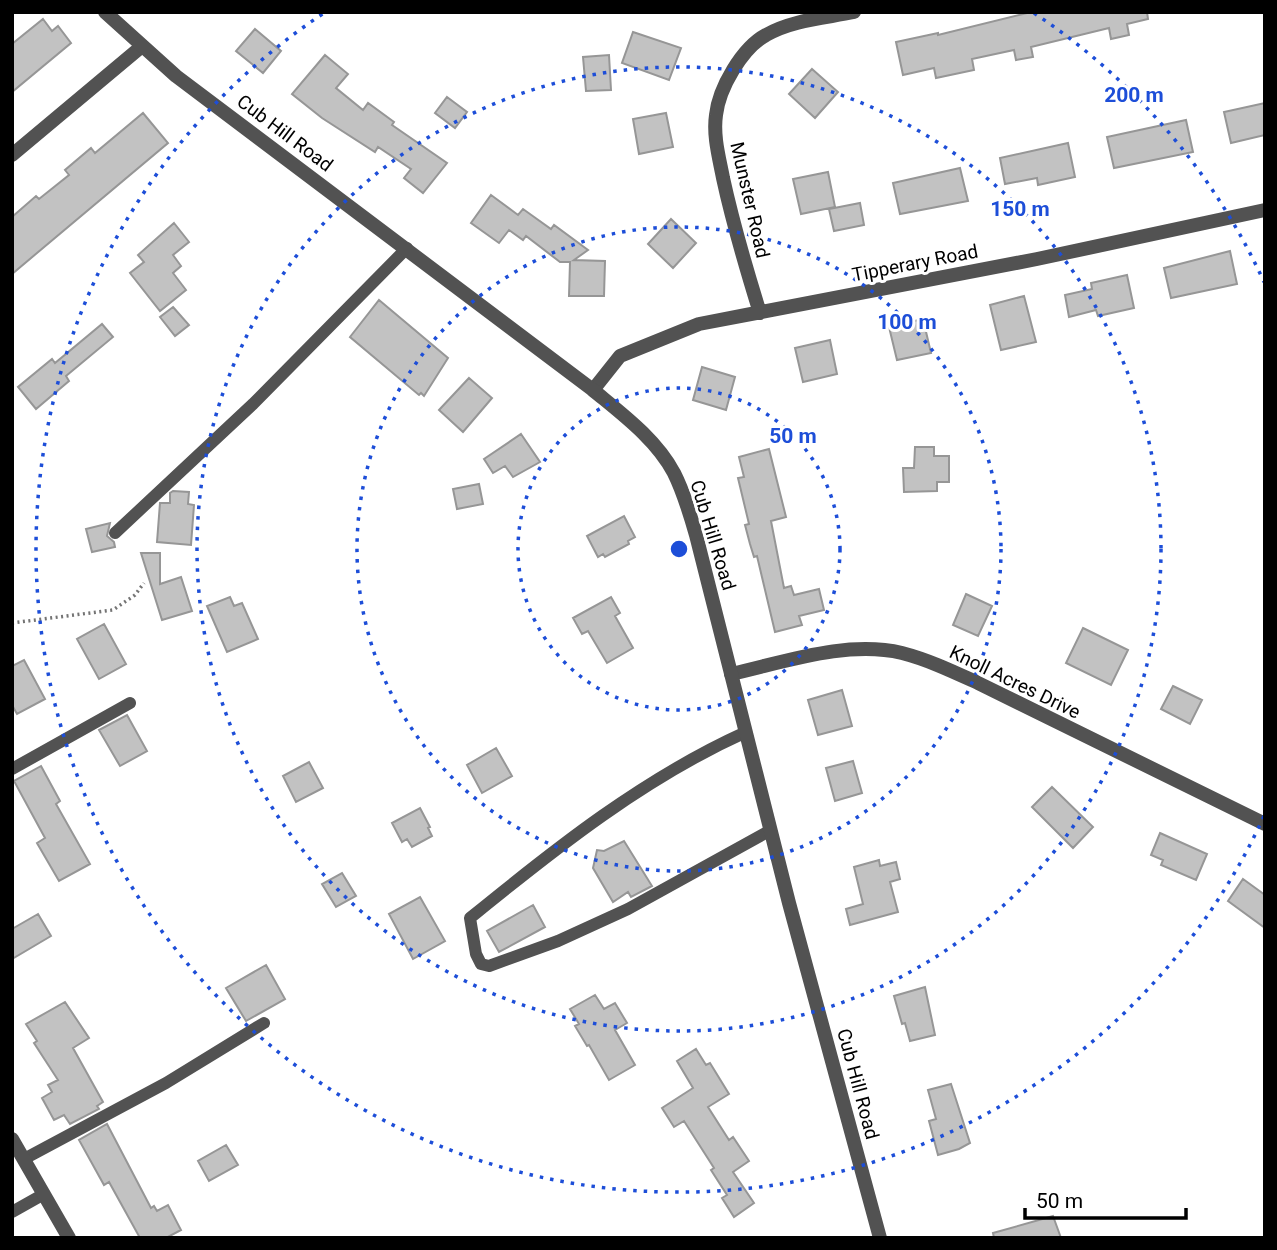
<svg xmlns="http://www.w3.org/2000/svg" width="1277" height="1250" font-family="Roboto,sans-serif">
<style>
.building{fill:#c2c2c2;stroke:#969696;stroke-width:2}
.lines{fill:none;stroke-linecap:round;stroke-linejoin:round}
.path{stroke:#747474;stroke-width:3.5;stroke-dasharray:2 3.5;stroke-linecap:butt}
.service{stroke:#525252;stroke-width:12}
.minor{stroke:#525252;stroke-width:14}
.tertiary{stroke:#525252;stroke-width:14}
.ring{fill:none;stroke:#1d4ed8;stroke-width:3.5;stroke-dasharray:3.5 7}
.labels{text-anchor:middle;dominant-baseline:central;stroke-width:6;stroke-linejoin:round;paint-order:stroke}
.street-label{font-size:19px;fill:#000;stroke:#fff}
.centre{fill:#1d4ed8;stroke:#fff;stroke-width:3.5}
.ring-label{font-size:21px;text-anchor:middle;font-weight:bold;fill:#1d4ed8;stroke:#fff;stroke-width:6;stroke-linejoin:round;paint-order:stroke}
</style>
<rect width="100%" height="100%" fill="#fff"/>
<path class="building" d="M1031,12H1147L1148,19L1127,24L1129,35L1111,39L1109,28L1031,47L1033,57L1016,60L1014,50L972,59L974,70L936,78L934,68L903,75L896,42L938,33V35Z
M43,19L52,31L58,26L71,43L12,92V44Z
M255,29L281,51L263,73L236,51Z
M633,32L681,48L669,80L622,63Z
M325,55L348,74L336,88L363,110L368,103L394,122L392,125L447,163L423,193L404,178L411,169L378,147L375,152L322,118L292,94Z
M609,55L611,90L586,91L583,57Z
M812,69L838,92L815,118L789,94Z
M447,97L467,112L455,128L435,113Z
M1265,103V135L1231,143L1224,112Z
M143,113L168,143L12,274V217L36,196L39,199L69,175L65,170L91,148L95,153Z
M666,113L673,147L639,154L633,119Z
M1186,120L1193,152L1114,168L1107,137Z
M1068,143L1075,177L1038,185L1037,178L1005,184L1000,158Z
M960,168L968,201L900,214L893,183Z
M828,172L835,207L801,214L793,179Z
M491,195L518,215L523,209L551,229L554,225L588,250L574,260L605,261L604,296H569L570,262H560L526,236L523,240L509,230L499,243L471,223Z
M860,203L864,225L834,231L829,209Z
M671,219L696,243L673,268L648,244Z
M174,223L189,242L173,255L181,266L173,273L186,290L160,311L130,273L144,262L138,255Z
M1230,251L1237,284L1171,298L1164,268Z
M1127,275L1134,308L1098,316L1096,310L1069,317L1065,295L1092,289L1091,283Z
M1024,296L1036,342L1001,350L990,305Z
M379,300L448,358L424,396L421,393L419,395L350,337Z
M173,307L189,325L175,336L160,317Z
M923,319L931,353L897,360L889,327Z
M102,324L113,337L66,376L69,381L36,409L18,387L52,359L55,363Z
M830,340L837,374L803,382L795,348Z
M702,367L735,377L726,410L693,400Z
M469,378L492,398L463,432L439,410Z
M521,434L540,462L513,477L505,466L493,473L484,459Z
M915,447H934V456H949V482H937V491L904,492L903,468H914Z
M769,449L786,517L771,521L784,588L791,586L794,595L819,589L824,610L799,616L802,625L775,632L757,556L754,557L750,544L745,525L749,524L738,478L744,477L739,457Z
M479,484L483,504L457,509L453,489Z
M173,491L189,492L188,504L194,505L191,545L157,542L160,503H170V493Z
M624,516L635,537L628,541L629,544L605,557L603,554L598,557L587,536Z
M110,523L107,536L114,542L115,547L92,552L86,529Z
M141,553H160V584L181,577L192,611L162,620Z
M966,594L992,606L978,636L953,625Z
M230,597L234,606L242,603L258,639L227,652L207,606Z
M611,597L620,613L615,616L633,648L607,663L588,631L582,634L573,618Z
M104,624L126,664L99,679L77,639Z
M1083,628L1128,650L1111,685L1066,663Z
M24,660L45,699L17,714L12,705V666Z
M1173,686L1202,700L1190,724L1161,709Z
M842,690L852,726L818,735L808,700Z
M127,715L147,751L120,766L99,730Z
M496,748L512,776L482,793L467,765Z
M853,761L862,793L835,801L826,768Z
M309,762L323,788L296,802L283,776Z
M41,766L60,801L56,804L90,864L59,881L37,843L45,838L14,781Z
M1052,787L1093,827L1073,848L1032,807Z
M420,808L430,827L428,828L432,836L412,847L407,839L402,842L392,823Z
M1160,833L1207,854L1196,880L1161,865L1163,860L1151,855Z
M624,841L652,886L631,897L628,892L613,902L593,868L597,850L604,851Z
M879,860L880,866L896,862L900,879L890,882L898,912L850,925L846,909L863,904L854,867Z
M342,873L356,896L336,907L322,884Z
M1243,879L1265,895V928L1228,901Z
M420,897L445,941L413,959L389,914Z
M533,905L545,927L499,952L487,931Z
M38,914L51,936L12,959V929Z
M266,965L285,999L246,1021L226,988Z
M925,987L935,1035L910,1041L905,1023L902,1024L894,996Z
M595,995L604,1009L615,1003L627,1023L615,1030L635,1065L609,1080L589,1045L587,1046L575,1026L579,1024L570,1009Z
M65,1002L89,1038L73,1048L103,1102L97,1106L99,1109L70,1124L64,1115L54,1120L42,1098L52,1092L48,1085L58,1080L34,1043L37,1041L26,1024Z
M696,1049L706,1065L710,1063L729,1094L708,1107L729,1140L733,1137L749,1161L733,1172L754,1203L734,1217L722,1198L727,1195L711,1170L714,1168L684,1121L674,1127L662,1108L693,1088L677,1061Z
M951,1084L970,1143L959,1149L938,1155L929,1121L936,1119L928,1090Z
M107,1124L151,1208L154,1206L157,1211L168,1205L181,1230L166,1238H140L109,1182L104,1185L79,1140Z
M226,1145L238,1165L209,1181L198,1161Z
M1053,1216L1061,1238H994L993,1233Z"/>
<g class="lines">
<path class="path" d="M12,623L113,610L135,595L144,583"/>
<path class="service" d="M115,533L253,404L407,248
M746,732C644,778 556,848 470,918L476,954L481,964L489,966L558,941L628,909L771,830
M12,769L130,703
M24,1159L166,1083L264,1023
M12,1212L44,1194"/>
<path class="minor" d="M12,155L141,47
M760,313C746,268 733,224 723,178C719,157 713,136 716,115C719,88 742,48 766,35C792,20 825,18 854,12
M593,390L620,356L699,324L1037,259L1265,210
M731,674C785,662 847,640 902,653C929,660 954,672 978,683L1265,824
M12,1139L69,1238"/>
<path class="tertiary" d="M105,12L176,76L593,390C622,414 656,439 674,473C684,493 690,514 696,535L789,903L880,1238"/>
</g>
<g class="ring">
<circle cx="679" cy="549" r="161"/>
<circle cx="679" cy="549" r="322"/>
<circle cx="679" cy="549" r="482"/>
<path d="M1264 816A643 643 0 1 1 324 13M1034 13A643 643 0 0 1 1264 282"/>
</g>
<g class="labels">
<g class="street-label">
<text transform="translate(285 133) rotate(37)">Cub Hill Road</text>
<text transform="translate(750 200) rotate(77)">Munster Road</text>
<text transform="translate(915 263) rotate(-11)">Tipperary Road</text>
<text transform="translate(713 535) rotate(73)">Cub Hill Road</text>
<text transform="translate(1015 682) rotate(26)">Knoll Acres Drive</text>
<text transform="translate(858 1084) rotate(75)">Cub Hill Road</text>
</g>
</g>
<circle cx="679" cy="549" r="10" class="centre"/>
<g class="ring-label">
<text x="1134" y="102">200 m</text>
<text x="1020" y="216">150 m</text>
<text x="907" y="329">100 m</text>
<text x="793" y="443">50 m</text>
</g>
<rect width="1277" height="1250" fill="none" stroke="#000000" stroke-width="28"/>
<path d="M1025 1208v10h161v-10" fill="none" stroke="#000000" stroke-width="3.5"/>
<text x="1036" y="1208" font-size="21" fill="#000000" stroke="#ffffff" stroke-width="5" paint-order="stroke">50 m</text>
</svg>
